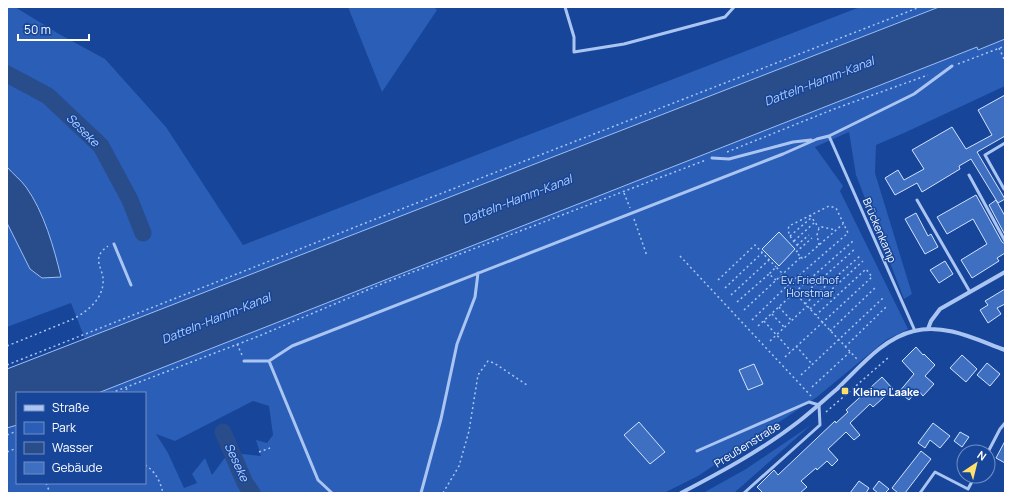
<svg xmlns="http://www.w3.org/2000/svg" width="1012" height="500" font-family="Manrope,sans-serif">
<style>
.green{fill:#2a5eb7}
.water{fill:#294c8b;stroke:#9dbff4}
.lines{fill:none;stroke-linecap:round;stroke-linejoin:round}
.river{stroke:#294c8b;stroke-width:17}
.building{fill:#3f6fc0;stroke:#d2e2fc}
.path{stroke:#abc5f2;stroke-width:1.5;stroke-dasharray:2 3;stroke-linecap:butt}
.lane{stroke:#abc5f2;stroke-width:3}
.street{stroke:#abc5f2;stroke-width:4}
.poi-dot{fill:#ffe06b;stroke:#164599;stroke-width:1.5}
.labels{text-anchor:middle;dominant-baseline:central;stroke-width:3;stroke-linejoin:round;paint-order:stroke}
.street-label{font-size:11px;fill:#fff;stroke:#164599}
.park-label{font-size:11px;fill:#d2e2fc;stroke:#164599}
.poi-label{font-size:11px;font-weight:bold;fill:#fff;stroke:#164599;text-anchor:start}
.water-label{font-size:12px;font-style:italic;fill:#b7d0f8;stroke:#164599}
</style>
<rect width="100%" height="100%" fill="#164599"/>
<path class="green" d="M7,7H15L59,34L105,59L166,127L243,245L860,7H939L85,339L71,303L7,327V223L30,269L61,277C54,248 44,212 26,187C21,180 13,174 7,167Z
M348,7H434L437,10L382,92Z
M1005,39V86L904,133L876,145L875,173L912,294L904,299L856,175L849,132L815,147L843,186L840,191L908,329L886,340L817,397L698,476L664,493H256L251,487L235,453L261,456L256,440L267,443L273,435L269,406L253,401L175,441L156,434L168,453L184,488L197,483L192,474L205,458L212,475L227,455L247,493H7V428L17,425V483H145V393H98L977,47L978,50Z
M811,425L734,493H703L746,469Z"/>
<path class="water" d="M939,7H1005V39L978,50L977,47L98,393H17V425L7,428V369Z
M7,167C13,174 21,180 26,187C44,212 54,248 61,277L42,278L30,269L7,223Z
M229,442L251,487L256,493H247L227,455L228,452L225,443Z"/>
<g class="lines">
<path class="river" d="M7,74L48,96L101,146L130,200L143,233
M223,432L245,483L252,493"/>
</g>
<path class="building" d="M1005,95V136L977,152L1005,199L998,203L971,159L959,166L960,169L922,192L917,183L895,195L885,178L898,170L904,180L924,169L912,150L952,127L966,149L992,135L978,110Z
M976,195L1002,242L1005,244V253L997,258L999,261L972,278L961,260L987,244L973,219L947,234L937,217Z
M996,200L1005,216V235L989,205Z
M916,213L928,236L931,234L938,247L925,254L905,219Z
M779,232L795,249L779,266L762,249Z
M945,261L953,274L939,283L930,270Z
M1005,289V304L997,308L1001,314L988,323L980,310L988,305L985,301Z
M916,347L923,355L924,354L935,365L925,376L934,384L923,396L918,390L909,400L899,392L914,374L902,361Z
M962,355L977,369L966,382L950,368Z
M987,363L1000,374L990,386L977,375Z
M754,364L763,384L748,390L739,370Z
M882,377L893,389L873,407L870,404L850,423L860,435L854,440L846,432L828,449L838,460L832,466L827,461L817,470L816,468L801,481L807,487L800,493H763L757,487L774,470L778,475L835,421L836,423L848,412L846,410Z
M639,422L665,452L650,464L624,435Z
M933,423L950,436L940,448L930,440L925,448L918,443Z
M960,432L969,437L962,447L954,441Z
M1005,441V463L996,458Z
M921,451L931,459L905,493H898L892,488Z
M859,481L869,488L866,493H850Z
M879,481L889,489L885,493H878L873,489Z"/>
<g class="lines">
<path class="path" d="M999,48L1005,61
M958,64L1005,46
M727,152L834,109L928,75
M624,193L630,208
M810,215L819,228
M634,219L647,256
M790,236L811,218
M794,241L814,223
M797,245L809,235
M819,245L817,235L819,228L822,227L836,230
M680,256L811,396
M801,257L803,259L843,224
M780,277L857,359
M718,280L755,245L776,267
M776,280L769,274L776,267L782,273
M725,288L762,253
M731,295L769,260
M800,298L856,248
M737,302L769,274
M805,304L860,256
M779,307L791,320
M810,309L863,261
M744,310L801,257L796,252L812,238
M772,314L784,327
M752,320L788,285L848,233L836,208L829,206L789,226C786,234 794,242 800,248
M764,321L791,351
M758,326L794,293L853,241
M830,331L876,287
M770,341L807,306
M237,344L242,355
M7,346L71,320C85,313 102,301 103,283C105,269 89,259 108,246
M796,346L812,364
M845,347L886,307
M785,357L872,277L866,269L816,315
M7,365L368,222L920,7
M801,375L883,298
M812,387L850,352
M111,393L259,336L384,283L706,160
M122,393L129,387
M826,412L889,357
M7,435L17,431
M7,452L17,448
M259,452L270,448
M145,465C156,472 160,481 163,493
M46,483L50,493
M443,493L459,466L469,431L478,375L488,361L494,363L527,385"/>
<path class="lane" d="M565,7L574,37V52L624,44L725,17L734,7
M829,136L915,331
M817,139L829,136L914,94L952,66
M1005,143L985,155L1004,189L1005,188
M712,158L729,159L793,142L811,140
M969,175L1005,241
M917,200L970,292
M114,244L131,285
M244,361H269L318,480L332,493
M269,361L292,346L783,154L817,139
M697,451L809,402L819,405L820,425L744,493
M988,452L1000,429L1005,423
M421,493L441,419L457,344L475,297L478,273
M920,493L935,472L968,489L975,476"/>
<path class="street" d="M928,329L931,321L940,309L1005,272
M681,493C721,472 762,450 798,422C811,412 824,400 837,389C859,368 883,338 914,331C945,323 977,340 1005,350"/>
</g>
<rect class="poi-dot" x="841" y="387" width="8" height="8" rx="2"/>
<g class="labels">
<g class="street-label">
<text transform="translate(880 230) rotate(67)">Brückenkamp</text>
<text transform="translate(747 444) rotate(-32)">Preußenstraße</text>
</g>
<g class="park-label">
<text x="810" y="279">Ev. Friedhof<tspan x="810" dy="13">Horstmar</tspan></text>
</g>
<g class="poi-label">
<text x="853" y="391">Kleine Laake</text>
</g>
<g class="water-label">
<text transform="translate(819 81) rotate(-21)">Datteln-Hamm-Kanal</text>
<text transform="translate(83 130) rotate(45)">Seseke</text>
<text transform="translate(517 199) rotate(-21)">Datteln-Hamm-Kanal</text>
<text transform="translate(216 318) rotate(-22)">Datteln-Hamm-Kanal</text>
<text transform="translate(237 462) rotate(65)">Seseke</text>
</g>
</g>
<rect width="1012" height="500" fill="none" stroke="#ffffff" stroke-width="16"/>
<rect x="16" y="392" width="130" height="92" fill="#164599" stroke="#738fc2"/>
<rect x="24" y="405" width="20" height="6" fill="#abc5f2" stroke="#738fc2"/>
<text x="52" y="412" font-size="12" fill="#ffffff">Straße</text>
<rect x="24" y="422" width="20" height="12" fill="#2a5eb7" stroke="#738fc2"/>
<text x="52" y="432" font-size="12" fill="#ffffff">Park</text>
<rect x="24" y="442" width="20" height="12" fill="#294c8b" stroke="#738fc2"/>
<text x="52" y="452" font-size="12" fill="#ffffff">Wasser</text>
<rect x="24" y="462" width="20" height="12" fill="#3f6fc0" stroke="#738fc2"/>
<text x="52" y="472" font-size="12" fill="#ffffff">Gebäude</text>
<g transform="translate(976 464) rotate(35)"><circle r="19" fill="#164599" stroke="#738fc2"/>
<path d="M0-3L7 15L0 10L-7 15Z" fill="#ffe06b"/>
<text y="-6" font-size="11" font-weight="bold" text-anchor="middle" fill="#ffffff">N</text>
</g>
<path d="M18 34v6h71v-6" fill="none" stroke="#ffffff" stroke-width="2"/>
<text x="24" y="34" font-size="12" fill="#ffffff" stroke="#164599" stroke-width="3" paint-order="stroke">50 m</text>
</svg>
